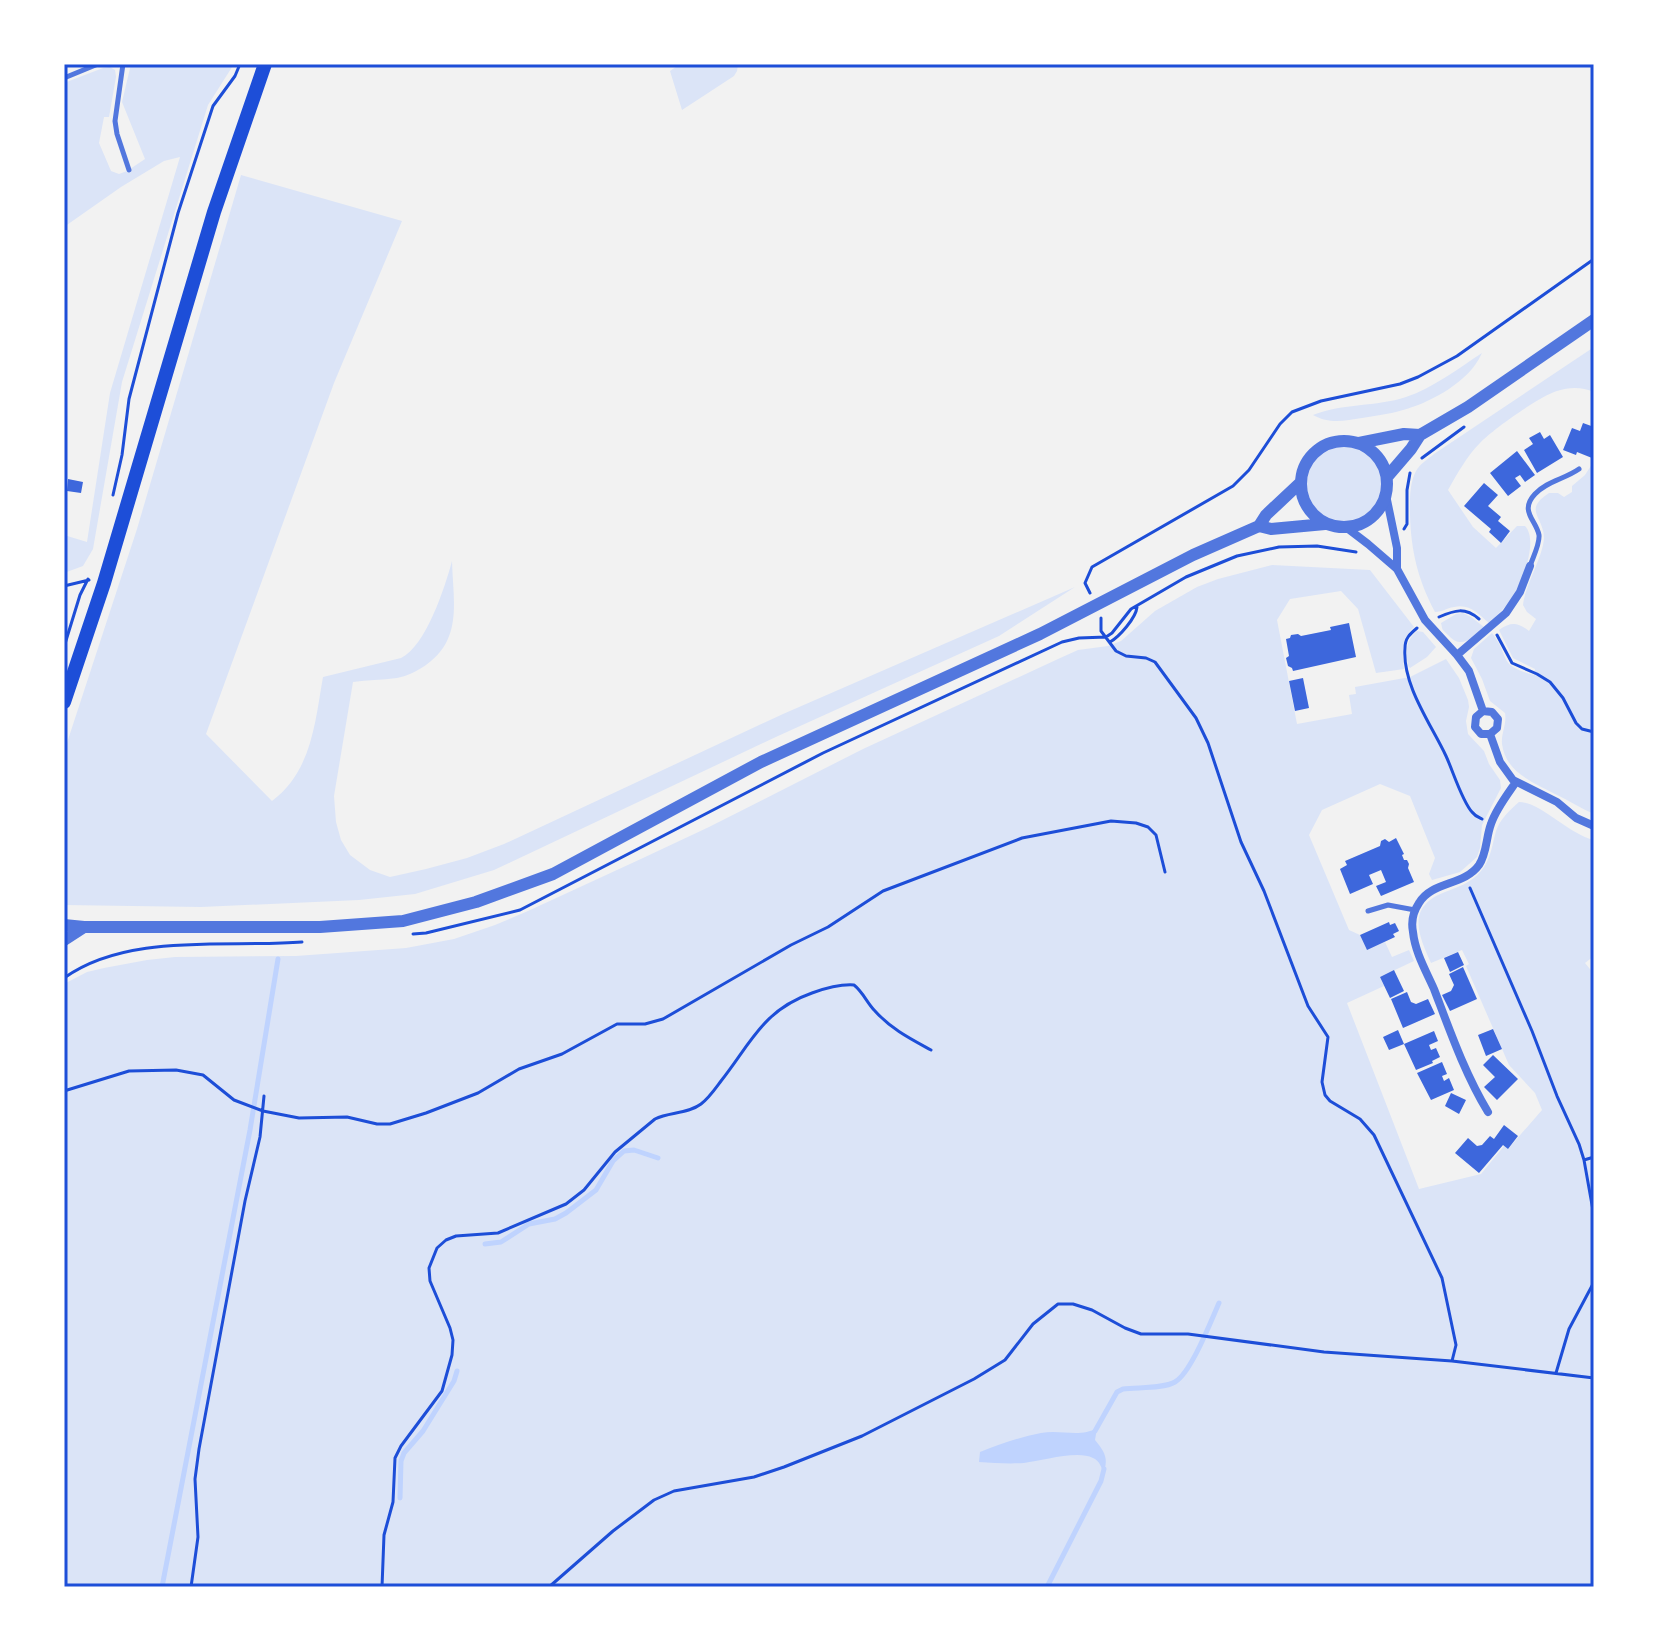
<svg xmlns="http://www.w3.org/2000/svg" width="1658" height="1651" font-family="'Roboto Condensed',sans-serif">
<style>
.green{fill:#dbe4f7}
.water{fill:#bfd3fe}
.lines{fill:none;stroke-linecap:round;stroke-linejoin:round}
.stream{stroke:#bfd3fe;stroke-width:5}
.building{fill:#3d67dc}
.path{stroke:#1d4ed8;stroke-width:3}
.service{stroke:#5277de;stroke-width:5}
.minor{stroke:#5277de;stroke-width:8}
.tertiary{stroke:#5277de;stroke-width:12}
.secondary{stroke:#1d4ed8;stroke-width:14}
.neatline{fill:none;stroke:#1d4ed8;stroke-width:3}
</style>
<rect width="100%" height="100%" fill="#f2f2f2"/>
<path class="green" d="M131,64H234L208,105L122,382L93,549L83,566L64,573V535L87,542L110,393L180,157L164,161L121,187L64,227V83L103,68L110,67L115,70L116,77L109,117H104L99,143L111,171L119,174L127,171L145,159L122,102Z
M680,64H738L737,71L734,76L682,110L670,71Z
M241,175L402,221L334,383L206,734L272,801C312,771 315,722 323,677L401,658C426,646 445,587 452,561C453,601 463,639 426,665C417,671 408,676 397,678C382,680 367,680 353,682L334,796L336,822L341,840L350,855L370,870L390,877L426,869L467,858L504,844L783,714L1075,587L999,636L778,736L494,870L415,894L359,900L201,907L64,905V752L137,529Z
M1594,347V392C1582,387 1570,387 1557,391C1540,396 1492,430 1480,443C1467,456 1457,474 1448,490L1473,527L1496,548L1517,526H1525C1539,541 1522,583 1511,599C1505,608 1497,615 1489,623C1479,614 1469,603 1454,607C1446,608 1443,612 1435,612C1418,580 1411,551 1410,515C1410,501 1409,484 1416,471C1420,464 1428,459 1434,454Z
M1482,353C1474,370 1464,378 1449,389C1419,408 1397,413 1362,418C1344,421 1329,424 1313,415C1343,403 1376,407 1406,397C1433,388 1459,368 1482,353Z
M1307 484a37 37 0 1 1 74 0a37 37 0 1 1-74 0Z
M1594,461V814C1580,808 1568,800 1555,794C1533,782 1506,773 1502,744C1501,733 1507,724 1505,713L1490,701L1482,679L1471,658L1474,649L1492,633C1511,657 1496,665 1534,675L1535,669L1513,658L1499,630C1511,622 1517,622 1529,631L1536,619L1527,612L1523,605C1525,585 1544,555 1544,537C1543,516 1523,510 1549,493H1558L1564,497L1572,492V486L1585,475Z
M1272,565L1370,570L1414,627C1401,639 1402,652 1404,669L1376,673L1358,609L1341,591L1290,599L1277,620L1297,724L1352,714L1349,695L1356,694L1355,687L1410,677L1446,659L1459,678L1468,700L1469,707L1466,721L1468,734L1484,751L1489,764L1500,780L1501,788L1482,825L1480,848L1477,857L1460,872L1432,880L1429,874L1435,858L1410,796L1380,784L1322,810L1309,835L1349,930L1360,935L1367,949L1385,942L1392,957L1409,950L1414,961L1380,977L1384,986L1347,1003L1419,1189L1481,1174L1504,1146L1508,1149L1542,1110L1535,1093L1509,1065L1466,966L1469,964L1462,950L1431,963C1418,934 1406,907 1445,892C1458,887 1471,883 1481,871C1491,859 1492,845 1496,831C1500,819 1510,810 1519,802C1541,802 1568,834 1594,840V956L1585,963L1594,974V1587H64V984L87,972L104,968L147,960L175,957L296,956L406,948L454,939L495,925L528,911L643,858L709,827L863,749L1058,659L1078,650L1108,646L1121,641L1155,611L1197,587L1218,579Z
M1463,613L1471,617L1484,627C1471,638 1462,650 1448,635C1441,628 1443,631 1441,623L1456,614Z
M1417,631L1423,632L1436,647L1427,657L1410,668L1408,666C1406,652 1405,641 1417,631Z"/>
<path class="water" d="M1097,1428L1095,1440C1105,1452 1109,1459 1103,1474C1102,1468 1100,1461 1093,1458C1077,1450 1042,1461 1024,1463C1009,1464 994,1463 979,1462L980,1452C1000,1444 1020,1437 1041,1433C1060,1429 1080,1438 1097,1428Z"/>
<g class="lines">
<path class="stream" d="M485,1244L501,1242L529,1224L555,1219L566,1213L596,1190L613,1161L624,1151L634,1150L658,1158
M1095,1431L1117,1392L1123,1389C1137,1387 1163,1389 1175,1382C1191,1373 1211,1321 1219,1303
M400,1498L401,1461L404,1453L423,1431L454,1381L457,1371
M162,1587L250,1130L278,959
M1047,1587L1101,1481L1104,1469"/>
</g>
<path class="building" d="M1583,423L1594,427V453L1592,458L1577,452L1576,455L1563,450L1572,428L1580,431Z
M1540,432L1544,439L1550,435L1563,457L1537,473L1524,450L1533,444L1529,438Z
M1517,451L1535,475L1525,482L1520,475L1515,478L1521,486L1508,496L1490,473Z
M68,479L83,482L81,493L67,491Z
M1484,483L1498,495L1488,506L1501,517L1498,521L1510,531L1501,543L1489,532L1491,529L1464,506Z
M1349,623L1356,657L1293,671L1292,668L1288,666L1286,658L1289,656L1286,639L1290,638L1291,635L1298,634L1301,636L1331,630L1330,627Z
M1303,678L1309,708L1295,711L1289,681Z
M1396,838L1404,854L1402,855L1404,860H1407L1409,864L1408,868L1414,882L1381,896L1376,886L1386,882L1381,870L1369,875L1373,884L1350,894L1340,869L1347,865L1345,861L1380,846L1381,841L1385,839L1389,842Z
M1389,922L1390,925L1395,923L1399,931L1393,934L1395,937L1367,950L1360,935Z
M1458,952L1464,965L1450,972L1444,958Z
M1463,967L1477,999L1450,1011L1442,995L1451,991L1454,985L1449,974Z
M1394,970L1404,991L1390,998L1380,977Z
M1407,992L1411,1002L1416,1004L1428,999L1435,1014L1403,1028L1391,999Z
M1493,1029L1502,1049L1486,1056L1478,1035Z
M1398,1030L1404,1044L1389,1050L1383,1037Z
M1434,1031L1438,1041L1429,1045L1431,1050L1436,1048L1440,1057L1432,1061L1433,1063L1416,1070L1404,1044Z
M1493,1055L1518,1079L1497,1100L1484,1087L1495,1077L1483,1065Z
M1442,1062L1447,1074L1442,1076L1444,1081L1449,1078L1454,1090L1431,1100L1417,1073Z
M1451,1093L1466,1100L1459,1114L1445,1106Z
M1504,1125L1518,1136L1508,1149L1503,1145L1479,1173L1455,1153L1468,1138L1477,1146L1482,1145L1490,1136L1494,1139Z"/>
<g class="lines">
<path class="path" d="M1422,458L1464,427
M113,495L122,455L129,399L178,213L213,106L235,76L240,64
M1404,529L1407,524V490L1410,473
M64,586L89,580
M1090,593L1085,583L1092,567L1233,486L1249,470L1280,424L1292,412L1321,401L1400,384L1418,377L1457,356L1594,259
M1439,617C1455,610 1465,607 1479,619
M1101,618V631L1116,651L1126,656L1146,658L1155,662L1196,718L1208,743L1241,842L1264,891L1308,1006L1328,1037L1322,1082L1325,1095L1330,1101L1360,1119L1374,1135L1442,1278L1456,1345L1452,1361
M1417,628C1410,634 1405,638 1405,648C1402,685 1431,724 1446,756C1453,771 1462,801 1472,812C1475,816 1478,817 1482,819
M1497,635L1512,663L1537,674L1550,682L1563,698L1576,723L1582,729L1594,732
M1110,642C1119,637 1136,618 1137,607
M64,647L80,595L88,579
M1470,888L1532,1031L1557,1096L1579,1144L1584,1160L1594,1216
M413,934L426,933L520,910L823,753L1062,642L1079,638L1106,637L1112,633L1131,609L1186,577L1237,556L1279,547L1317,546L1356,552
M64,978C128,932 227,948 302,942
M64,1091L129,1071L176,1070L203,1075L234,1100L263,1111L299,1118L347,1117L377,1124H390L426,1113L478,1093L519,1069L562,1054L617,1024H645L663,1019L791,945L828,927L883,891L1022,838L1111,821L1136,823L1148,827L1156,835L1165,872
M1584,1160L1594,1157
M1556,1373L1569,1329L1594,1282
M191,1587L198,1537L195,1479L199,1449L245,1201L260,1137L264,1096
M382,1587L384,1535L393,1502L395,1458L401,1446L442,1391L452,1355L453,1340L450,1328L430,1281L429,1268L437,1248L446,1240L456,1236L498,1233L566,1204L584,1190L615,1152L655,1119C669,1112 688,1114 701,1104C709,1098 715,1089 721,1081C751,1043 763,1010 812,993C826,988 840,984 854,985C863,992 867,1003 875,1011C891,1029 911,1039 931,1050
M549,1587L613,1531L654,1500L674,1491L754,1477L784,1467L862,1436L974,1379L1005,1360L1033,1324L1058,1304H1073L1092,1310L1125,1328L1141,1334H1188L1324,1352L1452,1361L1594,1378"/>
<path class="service" d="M123,64L115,121L117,134L129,170
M64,78L98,64
M1530,566C1533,557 1540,544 1539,535C1536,520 1519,511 1535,494C1547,481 1565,479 1579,469
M1368,911L1388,905L1415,910"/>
<path class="minor" d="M1386,495L1397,548V569
M1347,528L1368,544L1397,569L1425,620L1457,655L1469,671L1483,711
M1457,655L1506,613L1520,592L1530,566
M1483,711L1476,717L1475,727L1481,734H1490
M1483,711L1492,712L1498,719L1497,728L1490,734
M1490,734L1500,762L1513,780L1557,802L1576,818L1594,826
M1488,1112C1465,1074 1450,1031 1434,989C1426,971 1415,952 1413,932C1411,922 1413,912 1419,903C1432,881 1464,886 1479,865C1487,853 1486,837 1491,824C1496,809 1507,795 1516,782"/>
<path class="tertiary" d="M1301 484a43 43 0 1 1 86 0a43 43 0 1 1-86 0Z
M1359,443L1404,434L1420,435
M1387,477L1411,449L1420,435L1468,407L1594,320
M1259,526L1271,529L1325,524
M64,925L84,927H320L403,921L476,902L553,874L761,762L1040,634L1193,555L1259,526L1266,515L1300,483
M64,940L84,927"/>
<path class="secondary" d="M64,702L104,583L214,212L265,64"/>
</g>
<rect width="1658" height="1651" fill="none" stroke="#ffffff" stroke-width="132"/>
<rect x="66" y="66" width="1526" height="1519" class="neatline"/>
</svg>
